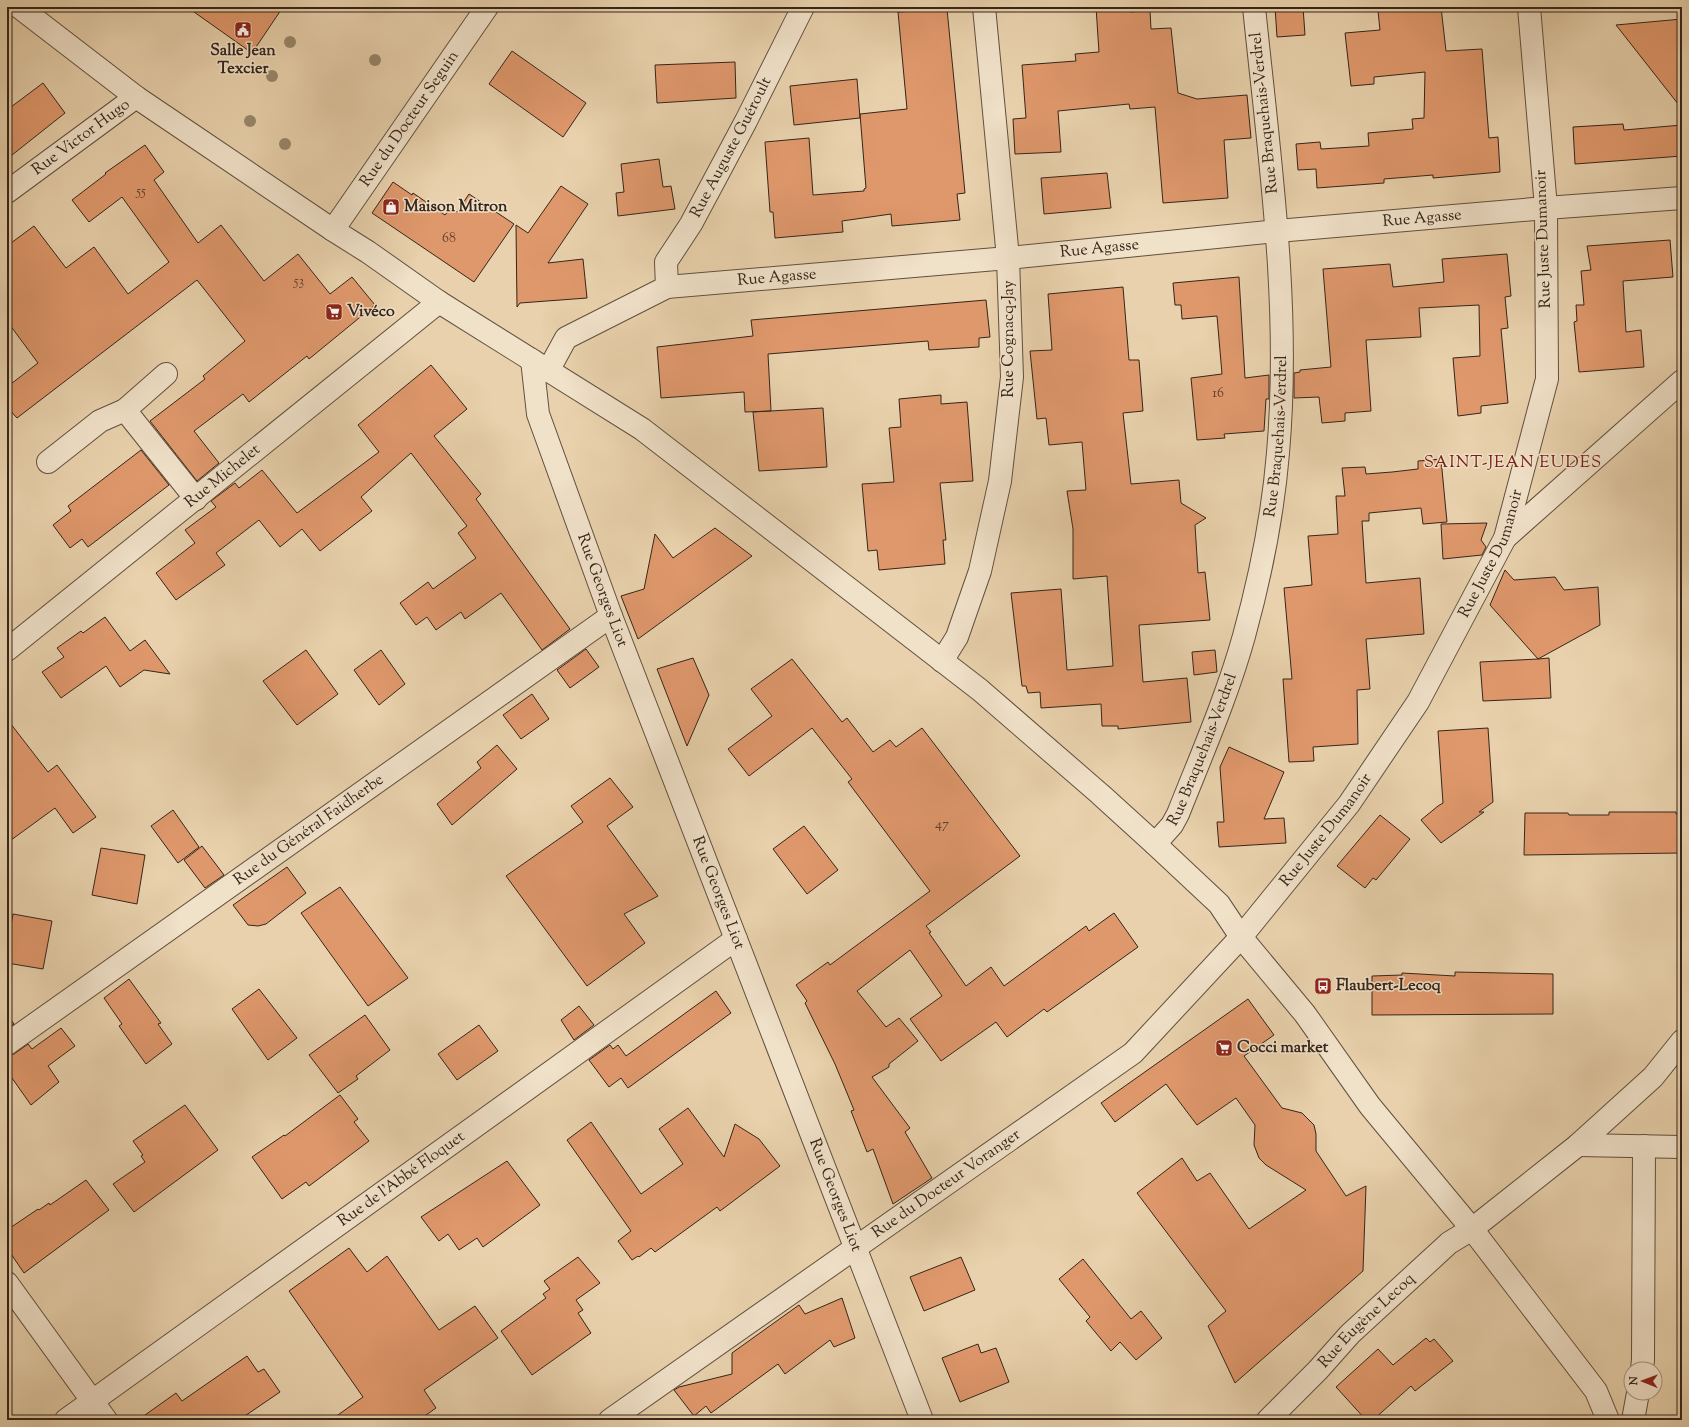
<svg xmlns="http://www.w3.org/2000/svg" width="1689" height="1427" font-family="'Sorts Mill Goudy',serif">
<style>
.building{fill:#df986c;stroke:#35251a}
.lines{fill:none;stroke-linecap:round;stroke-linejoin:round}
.minor-casing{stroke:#62503e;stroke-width:24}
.minor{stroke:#f0e1c9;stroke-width:22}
.tree{fill:#98876b}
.labels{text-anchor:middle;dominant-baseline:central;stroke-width:3;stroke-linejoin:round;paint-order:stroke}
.number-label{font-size:14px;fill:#60422e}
.poi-label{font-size:16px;font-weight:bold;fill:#35251a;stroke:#f0e1c9;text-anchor:start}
.street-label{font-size:16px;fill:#35251a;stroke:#f0e1c9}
.neighbourhood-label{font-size:17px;letter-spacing:1px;fill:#7a1f14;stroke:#f0e1c9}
</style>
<rect width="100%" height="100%" fill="#e8d1ac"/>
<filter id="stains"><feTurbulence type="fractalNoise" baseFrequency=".005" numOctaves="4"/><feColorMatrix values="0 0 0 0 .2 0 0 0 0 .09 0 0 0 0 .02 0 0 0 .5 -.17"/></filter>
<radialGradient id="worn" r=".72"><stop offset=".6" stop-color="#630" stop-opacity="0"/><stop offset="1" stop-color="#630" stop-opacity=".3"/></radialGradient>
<path class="building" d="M187,7H283L252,53Z
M1096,7H1131V12L1150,10L1151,29L1171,28L1178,93L1197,99L1247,95L1251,138L1224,140L1228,198L1163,203L1155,107L1130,109L1129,104L1058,111L1061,152L1015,154L1013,119L1026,118L1022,65L1076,61L1075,54L1099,52Z
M1275,7H1303L1305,35L1277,37Z
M1418,7H1441L1446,51L1482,49L1489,138L1498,137L1500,172L1433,178V175L1384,179V183L1317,188L1316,169L1298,170L1296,144L1320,142L1321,149L1369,146L1368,133L1413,129L1412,119L1424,118L1425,72L1374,77V84L1351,86L1345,33L1380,30L1378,11Z
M947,9L965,193L957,194L960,220L892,226L891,214L842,221L843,232L775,238L773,212H770L765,142L809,138L813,195L864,191V189L866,188L860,114L907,109L898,12Z
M1682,19V109L1616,25Z
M512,51L586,103L563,137L489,84Z
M735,62L736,98L657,103L655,65Z
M857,79L860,118L794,125L790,86Z
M43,83L65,113L7,159V110Z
M1623,124L1624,130L1682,125V156L1575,164L1573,127Z
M145,145L164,172L154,180L198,243L221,225L264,281L298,254L330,294L352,277L375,305L309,359L307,356L249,402L243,394L194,431L219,463L197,481L150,421L205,379L203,376L245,341L197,280L17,418L7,407V387L38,363L7,321V246L34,226L66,268L94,247L128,294L169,262L122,197L89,222L72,200L106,174L105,173Z
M659,159L663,187L671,186L675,209L618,216L616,193L624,192L621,164Z
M1107,173L1111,208L1044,214L1041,178Z
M393,182L412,195L413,193L445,215L451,208L457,212L469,194L514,224L474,282L372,213Z
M561,186L588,204L548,263L583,259L587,298L520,303L517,307L516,225L528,233Z
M1670,240L1673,277L1623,281L1626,332L1641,330L1644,367L1579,372L1574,322L1577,321L1576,305H1584L1581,271L1591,270L1587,246Z
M1507,254L1511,296L1505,297L1508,328L1501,329L1508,403L1481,406V413L1458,416L1453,358L1480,356L1479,305L1419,308L1421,337L1366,340L1371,411L1345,413V421L1322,423L1319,397L1294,398V373L1300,372V370L1331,367L1323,269L1390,264L1393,287L1444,282L1442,259Z
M1239,277L1245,378L1269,375V399H1266L1264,431L1224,434L1225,438L1197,440L1191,378L1222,374L1217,316L1182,319L1181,305H1175L1173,283Z
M1123,287L1129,360H1139L1143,411L1123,413L1131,484L1179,480L1181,503L1206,518L1195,525L1198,573L1205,572L1210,620L1139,625L1143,682L1187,678L1191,722L1118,729V726H1102L1101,704L1041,708L1040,692L1028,693L1026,686H1022L1011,593L1061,589L1067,670L1113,666L1107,576L1073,579V529L1067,491L1086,490L1082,442L1049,445L1046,418L1037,419L1030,351L1052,350L1048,294Z
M986,300L990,337L979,338V347L929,350L928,341L768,354L771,411L745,412L744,392L661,398L657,347L753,336L751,320Z
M431,365L467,409L434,436L481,494L476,499L570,629L542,650L501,593L465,619L461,612L436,630L427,617L416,625L400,603L428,582L433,589L476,558L458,533L467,526L411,453L361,497L372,511L320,551L302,529L280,547L259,520L216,553L225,565L176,600L156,573L195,543L185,530L216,507L211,501L235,483L239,488L262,470L297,513L379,452L358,425Z
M941,395V404L967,402L973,481L940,483L946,540H943L945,564L879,570L877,550L868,551L862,484L894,482L889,428L901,427L899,399Z
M823,408L827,467L759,471L753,412Z
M141,450L169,485L88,547L82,539L70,548L53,525L71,511L68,506Z
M1441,459L1447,522L1423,524L1421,508L1369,513V521H1362L1366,583L1420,578L1424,634L1366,639L1370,689L1357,690L1358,744L1313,747L1314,761L1289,762L1283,679H1292L1284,588L1312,585L1308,536L1338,534L1336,496H1345L1342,468L1365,467L1366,474L1392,472L1418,469V461Z
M1487,523L1481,540L1486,547L1482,555L1443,559L1441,524Z
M715,528L752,556L638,639L621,596L644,589L655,534L673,558Z
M1505,570L1514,580L1555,577L1564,590L1598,587L1600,625L1538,659L1549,658L1551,698L1483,701L1480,662L1538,659L1490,605Z
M105,617L130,651L145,640L170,674L144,670L120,687L106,666L61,698L42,672L64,657L57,648L81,631L83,633Z
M586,649L599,667L570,688L557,670Z
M306,650L338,694L297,725L263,681Z
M381,650L405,684L379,705L354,670Z
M1215,650L1217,672L1194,675L1192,652Z
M693,658L709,695L687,746L657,669Z
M792,659L842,722L847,718L873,752L890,740L896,747L922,728L1020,856L926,926L931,932L929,933L966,986L991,967L1004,986L1086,926L1089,931L1114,913L1138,947L1047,1012L1044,1009L1007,1037L996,1022L941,1061L910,1019L942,996L910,950L857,991L886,1027L899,1018L918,1041L889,1064V1067L872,1077L910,1128L905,1132L932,1178L893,1204L873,1149L867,1152L851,1111L854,1110L835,1064L805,1003L807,1001L796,985L828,962L830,965L930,891L848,782L852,779L812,728L749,776L728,749L772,716L751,689Z
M532,694L549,719L521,739L503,715Z
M7,719L48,772L57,765L96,817L73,833L55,808L7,843Z
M1488,728L1493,802L1479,812H1484L1441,843L1421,820L1438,806L1443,803L1438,731Z
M497,745L517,769L452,825L437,804L481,768L477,762Z
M1229,747L1284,772L1264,819L1284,818L1286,843L1219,847L1217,822H1224L1220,767Z
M610,778L633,807L607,826L658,896L624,914L645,943L587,986L506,876L583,822L571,806Z
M173,810L199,847L178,863L151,826Z
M1609,812H1676V814H1682V853L1524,855L1525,813H1568L1569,815H1609Z
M1380,815L1410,839L1376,880L1373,878L1365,888L1337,866Z
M804,826L838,870L807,894L773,849Z
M202,846L224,875L205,888L184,860Z
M101,848L145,855L137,904L92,895Z
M287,867L306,893L266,924L258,926L248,925L233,905Z
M340,887L408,978L368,1006L301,913Z
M13,914L52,921L43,969L7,963V948Z
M1455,972L1553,974V1014L1372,1015V976L1402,975V973L1455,976Z
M129,979L161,1023L158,1024L172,1044L146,1064L119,1026L122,1024L104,998Z
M259,989L297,1038L268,1060L232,1009Z
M716,991L731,1013L628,1088L621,1078L609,1087L589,1060L610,1045L613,1049L618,1045L626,1056Z
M1248,999L1274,1035L1244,1056L1282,1108L1302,1113L1314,1125L1316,1134V1151L1346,1196L1366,1186L1363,1271L1235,1383L1208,1326L1226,1311L1137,1193L1182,1158L1197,1181L1210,1173L1249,1229L1306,1190L1266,1165L1259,1158L1254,1145L1255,1125L1236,1098L1197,1125L1166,1084L1115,1122L1101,1103Z
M579,1006L594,1025L574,1040L561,1020Z
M7,1014L14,1024L7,1029Z
M365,1015L390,1050L356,1076L358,1079L338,1093L309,1055Z
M479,1025L498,1051L457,1080L438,1054Z
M61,1028L75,1046L48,1066L59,1082L31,1105L7,1071V1056L14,1054L28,1044L32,1049Z
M340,1095L358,1119L354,1122L369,1141L309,1186L306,1182L282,1199L252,1157L284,1135L285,1136Z
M185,1105L218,1150L134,1212L113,1184L145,1162L141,1156L143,1155L133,1141Z
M688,1108L724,1157L735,1124L759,1139L780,1166L720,1211L717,1207L655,1252L651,1248L639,1257L638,1256L632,1260L618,1241L631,1231L567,1140L591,1122L641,1194L683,1164L659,1129Z
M507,1161L540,1205L483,1247L477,1238L459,1250L448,1234L439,1241L421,1217Z
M86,1180L109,1210L24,1273L7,1248V1230L38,1209L39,1210L49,1203L50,1205Z
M349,1248L367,1272L387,1256L439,1330L475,1306L498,1338L424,1390L436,1408L419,1420H331L363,1397L289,1291Z
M578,1257L600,1283L576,1300L583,1310L578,1313L591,1333L532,1375L501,1331L546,1298L543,1294L550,1289L544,1281Z
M961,1257L975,1290L924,1311L910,1277Z
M1083,1259L1131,1319L1141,1311L1162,1338L1136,1360L1120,1342L1111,1351L1086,1321L1090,1317L1059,1279Z
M842,1298L855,1338L834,1347L830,1340L785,1374L778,1364L711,1413L706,1406L694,1416L674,1390L679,1387L732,1374V1353L799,1305L805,1314Z
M1426,1338L1430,1342L1434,1339L1453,1361L1415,1391L1411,1386L1373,1420H1366L1336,1387L1378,1349L1393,1365Z
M978,1344L981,1353L996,1348L1009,1382L960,1402L942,1358Z
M247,1356L258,1372L264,1369L280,1392L239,1420H138L176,1393L182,1401Z"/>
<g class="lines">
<defs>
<g id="minor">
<path d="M19,7L136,97L333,230L368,252L439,302L642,429L980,690L1100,794L1155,844L1219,904L1241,937L1305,1014L1370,1106L1472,1229L1596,1391L1608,1420"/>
<path id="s1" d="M7,192L136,97"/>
<path id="s2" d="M333,230L487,7"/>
<path id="s3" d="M667,287L666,262L691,224L746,121L803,7"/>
<path id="s4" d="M532,360L538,414L611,616L922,1420"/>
<path id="s5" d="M548,371L566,338L667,287L1008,258L1277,231L1546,208L1682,198"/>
<path d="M125,410L166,374"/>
<path d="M48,462L100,421L125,410L196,499"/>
<path d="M1505,538L1682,381"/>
<path id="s6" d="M7,650L439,302"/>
<path d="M942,661L957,637L980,571L1000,481L1012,377L1008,258L984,7"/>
<path id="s7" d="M1155,844L1172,825L1178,814C1201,756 1227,697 1244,636C1260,578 1273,513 1278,453C1291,304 1269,155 1254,7"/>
<path id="s8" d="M7,1044L611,616"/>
<path d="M1578,1145L1682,1147"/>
<path d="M7,1283L106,1420"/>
<path d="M1642,1369L1643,1360L1644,1146"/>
<path id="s9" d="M66,1420L736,939"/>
<path id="s10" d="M610,1420L1133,1053L1241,937L1349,804L1418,702L1505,538L1547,379L1546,208L1529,7"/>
<path id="s11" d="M1268,1420L1318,1370L1350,1334L1449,1243L1472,1229L1578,1145L1653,1077L1682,1041"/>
<path d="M1633,1420L1638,1393"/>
</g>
</defs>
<use href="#minor" class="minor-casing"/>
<use href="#minor" class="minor"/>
</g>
<g class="tree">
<circle cx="290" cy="42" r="6"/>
<circle cx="375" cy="60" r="6"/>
<circle cx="272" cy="76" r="6"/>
<circle cx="250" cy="121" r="6"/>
<circle cx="285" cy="144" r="6"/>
</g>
<defs>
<symbol id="civic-square" viewBox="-11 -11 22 22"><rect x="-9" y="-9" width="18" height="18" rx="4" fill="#8f2418" stroke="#f0e1c9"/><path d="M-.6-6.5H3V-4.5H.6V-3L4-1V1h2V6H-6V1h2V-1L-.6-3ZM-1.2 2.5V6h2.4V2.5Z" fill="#fff"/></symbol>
<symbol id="shop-square" viewBox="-11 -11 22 22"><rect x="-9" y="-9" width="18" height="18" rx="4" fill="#8f2418" stroke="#f0e1c9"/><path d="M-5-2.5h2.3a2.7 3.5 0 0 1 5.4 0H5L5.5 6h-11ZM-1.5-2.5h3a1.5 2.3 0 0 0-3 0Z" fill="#fff"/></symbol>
<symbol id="supermarket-square" viewBox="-11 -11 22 22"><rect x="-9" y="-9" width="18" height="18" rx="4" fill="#8f2418" stroke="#f0e1c9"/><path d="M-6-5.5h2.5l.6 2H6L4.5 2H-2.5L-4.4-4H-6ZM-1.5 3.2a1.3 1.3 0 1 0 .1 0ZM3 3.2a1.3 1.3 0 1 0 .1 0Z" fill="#fff"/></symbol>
<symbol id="bus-square" viewBox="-11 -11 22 22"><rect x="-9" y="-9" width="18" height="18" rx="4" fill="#8f2418" stroke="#f0e1c9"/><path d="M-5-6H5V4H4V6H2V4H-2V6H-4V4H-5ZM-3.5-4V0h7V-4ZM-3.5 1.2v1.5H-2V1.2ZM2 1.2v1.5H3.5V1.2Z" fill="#fff"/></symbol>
</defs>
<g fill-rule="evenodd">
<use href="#civic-square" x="233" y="20" width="20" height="20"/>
<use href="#shop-square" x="381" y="197" width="20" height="20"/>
<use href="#supermarket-square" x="324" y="302" width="20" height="20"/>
<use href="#bus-square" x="1313" y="976" width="20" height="20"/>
<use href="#supermarket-square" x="1214" y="1038" width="20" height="20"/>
</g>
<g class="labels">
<g class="number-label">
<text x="141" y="192">55</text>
<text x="449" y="239">68</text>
<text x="299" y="282">53</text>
<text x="1218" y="394">16</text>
<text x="942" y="825">47</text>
</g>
<g class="poi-label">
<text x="243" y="51" text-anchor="middle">Salle Jean<tspan x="243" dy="18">Texcier</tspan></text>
<text x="404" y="207">Maison Mitron</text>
<text x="347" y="312">Vivéco</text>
<text x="1336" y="986">Flaubert-Lecoq</text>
<text x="1237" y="1048">Cocci market</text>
</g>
<g class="street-label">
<text transform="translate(1265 113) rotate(-96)">Rue Braquehais-Verdrel</text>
<text stroke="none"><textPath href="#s2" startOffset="135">Rue du Docteur Seguin</textPath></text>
<text stroke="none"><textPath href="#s1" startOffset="92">Rue Victor Hugo</textPath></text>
<text stroke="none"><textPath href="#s3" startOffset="157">Rue Auguste Guéroult</textPath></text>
<text stroke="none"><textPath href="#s5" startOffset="909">Rue Agasse</textPath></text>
<text transform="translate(1544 239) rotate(-92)">Rue Juste Dumanoir</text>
<text stroke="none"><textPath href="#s5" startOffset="585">Rue Agasse</textPath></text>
<text stroke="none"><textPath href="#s5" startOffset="261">Rue Agasse</textPath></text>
<text transform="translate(1009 339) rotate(-90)">Rue Cognacq-Jay</text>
<text stroke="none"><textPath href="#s7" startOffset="431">Rue Braquehais-Verdrel</textPath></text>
<text stroke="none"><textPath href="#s6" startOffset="277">Rue Michelet</textPath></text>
<text stroke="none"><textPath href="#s10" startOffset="1258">Rue Juste Dumanoir</textPath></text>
<text stroke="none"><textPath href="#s4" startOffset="242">Rue Georges Liot</textPath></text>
<text stroke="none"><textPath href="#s7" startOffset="107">Rue Braquehais-Verdrel</textPath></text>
<text stroke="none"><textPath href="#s8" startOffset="370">Rue du Général Faidherbe</textPath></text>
<text stroke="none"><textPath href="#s10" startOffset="934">Rue Juste Dumanoir</textPath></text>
<text stroke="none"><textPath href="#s4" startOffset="566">Rue Georges Liot</textPath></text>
<text stroke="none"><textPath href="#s9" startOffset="413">Rue de l'Abbé Floquet</textPath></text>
<text stroke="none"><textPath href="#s10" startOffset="411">Rue du Docteur Voranger</textPath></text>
<text stroke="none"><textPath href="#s4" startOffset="890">Rue Georges Liot</textPath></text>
<text stroke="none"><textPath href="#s11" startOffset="140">Rue Eugène Lecoq</textPath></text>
</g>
<g class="neighbourhood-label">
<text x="1513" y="463">SAINT-JEAN EUDES</text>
</g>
</g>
<rect width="1689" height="1427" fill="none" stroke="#e8d1ac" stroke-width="24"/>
<rect x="8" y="8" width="1673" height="1411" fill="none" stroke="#35251a" stroke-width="2"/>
<rect x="12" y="12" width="1665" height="1403" fill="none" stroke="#35251a"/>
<g transform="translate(1643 1381) rotate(271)"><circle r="19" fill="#f0e1c9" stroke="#a59683"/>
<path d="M0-3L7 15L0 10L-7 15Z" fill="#8f2418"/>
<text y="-6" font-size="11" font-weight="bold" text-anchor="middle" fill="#35251a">N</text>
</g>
<rect width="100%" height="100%" filter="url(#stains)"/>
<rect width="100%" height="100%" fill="url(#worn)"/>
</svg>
